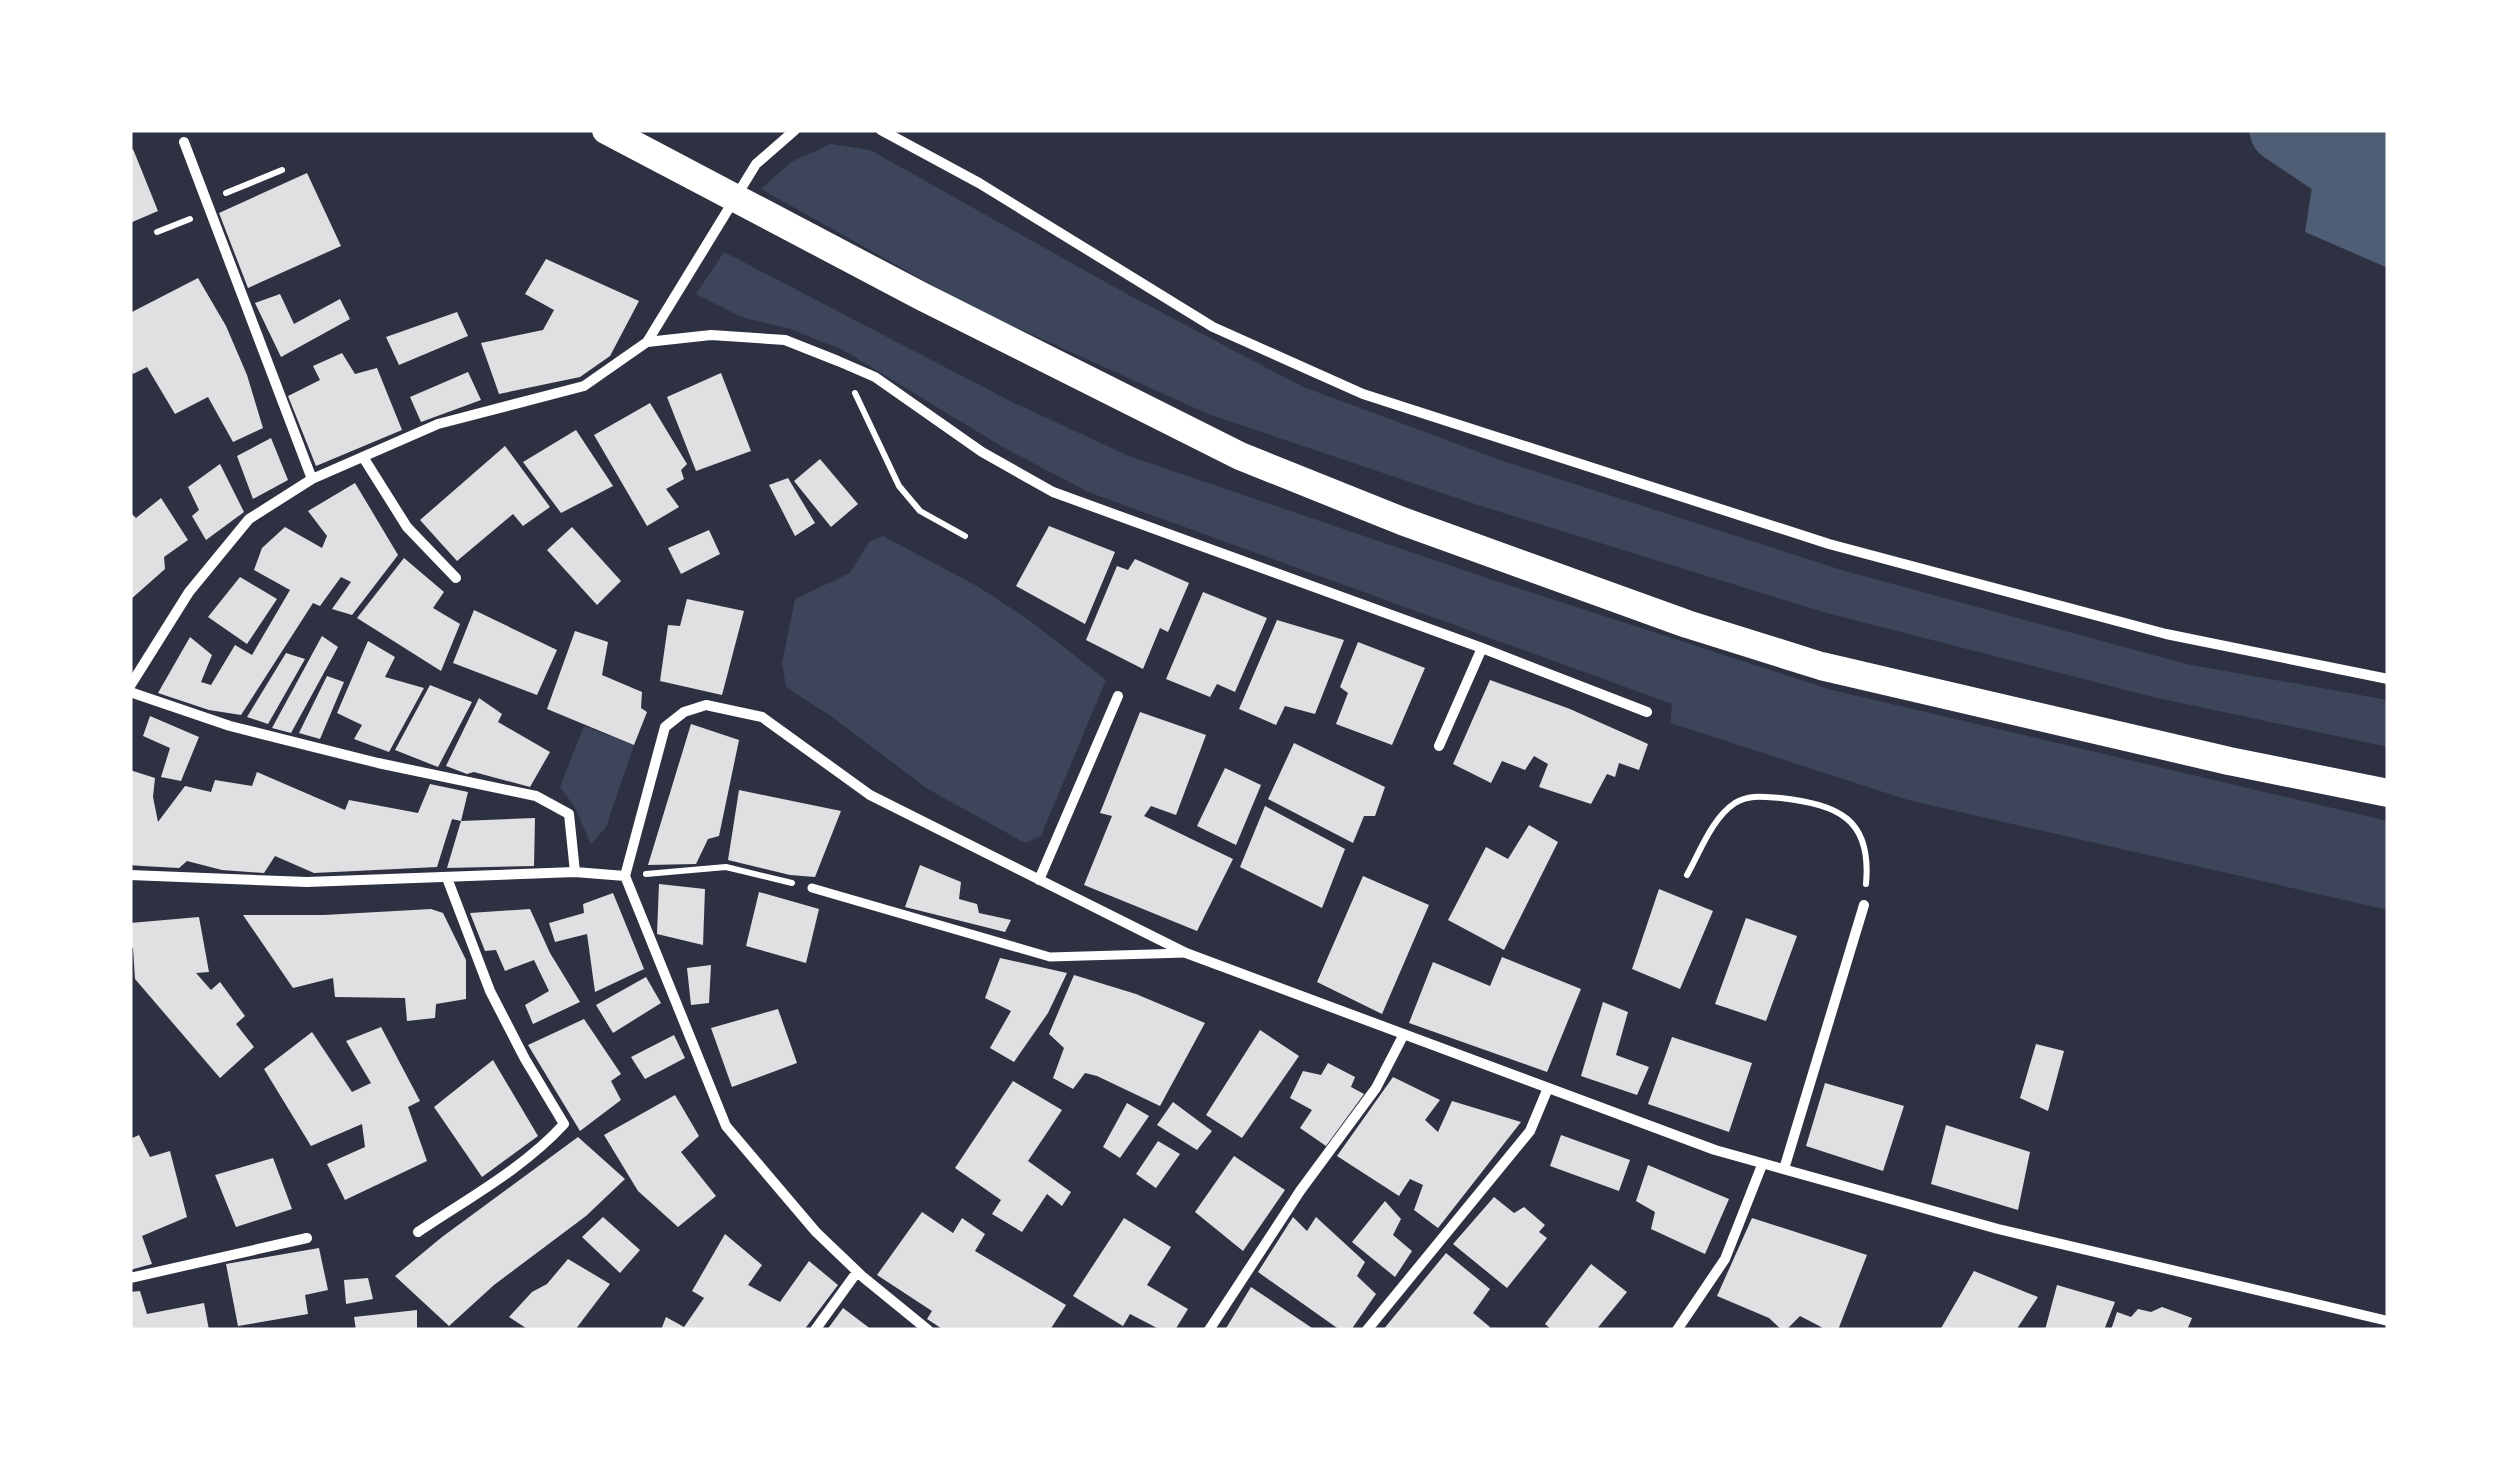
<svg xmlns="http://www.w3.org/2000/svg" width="2518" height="1460" font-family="Montserrat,sans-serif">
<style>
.green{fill:#3c4559}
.water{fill:#4f5d75}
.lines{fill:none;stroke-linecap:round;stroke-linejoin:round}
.river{stroke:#4f5d75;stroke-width:65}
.building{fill:#e0e0e3}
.path{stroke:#fff;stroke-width:6}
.pedestrian{stroke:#fff;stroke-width:9}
.minor{stroke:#fff;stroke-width:10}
.trunk{stroke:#fff;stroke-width:28}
</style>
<rect width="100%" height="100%" fill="#2d3142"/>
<path class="green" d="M831,144L870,150L1125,293L1301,386L1500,460L1845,571L2186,664L2388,700V747L2153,697L1823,612L1478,505L1208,414L971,307L761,189L791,162Z
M724,252L1012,402L1129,456L1496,581L1832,690L2388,821V910L1908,800L1670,723L1672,704L1088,492L1001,446L843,350L790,329L741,317L696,294Z
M883,536L977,586L1029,620L1106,680L1041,836L1025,843L926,788L835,719L786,687L782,663L795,599L850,573L869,542Z
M584,726L634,745L606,827L591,844L574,806L560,787Z"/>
<path class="water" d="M2321,130H2388V268L2305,232Z"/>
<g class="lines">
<path class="river" d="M2282,130L2346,173L2388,193"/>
</g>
<path class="building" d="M133,149L158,211L130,223V151Z
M307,173L341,246L248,288L219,213Z
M546,259L639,301L610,356L580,377L499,394L481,343L543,330L554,310L525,294Z
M198,278L226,326L247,375L263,428L233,442L208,397L175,414L147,367L133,374L130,367V313Z
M280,294L294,324L340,299L350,319L281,357L255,303Z
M457,312L468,336L399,365L386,337Z
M342,353L355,374L377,368L402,430L316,466L288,396L320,380L313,366Z
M468,372L481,400L421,422L410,397Z
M721,373L751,451L696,471L667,397Z
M650,403L687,464L681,470L684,479L666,489L679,507L647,526L594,435Z
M576,430L613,486L561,513L523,462Z
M271,438L288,480L253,499L237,456Z
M505,446L550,507L523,526L513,514L457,561L420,520Z
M820,459L858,504L831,527L794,481Z
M220,464L244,512L206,540L192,516L199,510L188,487Z
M788,478L815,523L795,536L769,485Z
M355,483L398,555L352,615L332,609L351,582L341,577L320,606L313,603L241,715L209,710L158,693L190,637L212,655L201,682L211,685L235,645L252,655L290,590L254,570L262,548L285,527L322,548L327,536L308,511Z
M161,498L188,540L164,557L165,569L130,600V512L136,518Z
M1049,526L1115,552L1085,624L1016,586Z
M572,527L621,581L597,605L547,550Z
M709,530L720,554L681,574L668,548Z
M404,558L444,592L433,608L460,624L441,671L357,618Z
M1135,559L1189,583L1168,632L1160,628L1143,669L1086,640L1117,566L1128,570Z
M240,577L277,599L247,644L208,617Z
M1203,592L1267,618L1235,692L1217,684L1210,697L1166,679Z
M687,599L744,611L722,695L660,681L668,625L680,626Z
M474,610L557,650L537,695L453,663Z
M1277,620L1344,640L1315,714L1285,706L1276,725L1239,709Z
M575,631L608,642L602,675L642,692L641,708L647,712L634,745L547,709Z
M322,636L338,647L291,733L272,728Z
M368,641L395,657L385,677L424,688L389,752L354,739L362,725L337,713Z
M1358,642L1425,668L1392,745L1336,724L1348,693L1340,687Z
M286,653L305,659L268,724L247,717Z
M327,676L344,682L320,739L299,733Z
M1490,680L1570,709L1648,744L1639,770L1619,763L1615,777L1607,774L1591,804L1539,787L1548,764L1534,756L1525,770L1502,761L1491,783L1453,764Z
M430,685L472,702L438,767L395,750Z
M479,698L502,714L498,722L550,752L530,787L474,772L467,774L446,766Z
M1140,712L1206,735L1176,815L1151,806L1144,816L1233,859L1197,931L1084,885L1112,816L1100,813Z
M150,716L199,737L181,781L161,777L170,748L143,736Z
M691,724L739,740L719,836L708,839L696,864L648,865Z
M1294,743L1385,787L1375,816H1364L1353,843L1268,799Z
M1225,768L1261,785L1236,845L1197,826Z
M130,770L155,778L153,797L158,822L185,786L211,792L215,780L252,786L257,772L345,810L349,800L418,813L430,784L468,792L461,821L452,819L437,867L314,873L275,856L264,873L222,870L187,861L179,868L142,866L130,865Z
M739,790L841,811L815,877L790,875L728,860Z
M1265,806L1345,849L1322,908L1240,867Z
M535,818L534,866L447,868L461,821Z
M1529,825L1558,842L1504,950L1448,920L1486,847L1508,859Z
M920,865L961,882L959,899L977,904L979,913L1011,920L1005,932L905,907Z
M1363,876L1429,905L1382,1014L1317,982Z
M659,884L705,889L703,945L657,934Z
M1659,889L1713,911L1680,989L1632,969Z
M759,892L819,909L806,963L746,946Z
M613,893L644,969L595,992L587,934L555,942L549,923L584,913L583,904Z
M431,909L443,913L466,960V999L436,1004L435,1018L407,1021L405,998L335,997L333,978L293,988L243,915H324Z
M530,909L550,953L580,1002L533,1024L525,1005L549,991L534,960L505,971L496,950L485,951L470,913Z
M199,917L209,972L196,973L211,990L220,982L245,1016L236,1024L254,1047L220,1078L135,979L133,948H130V923Z
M1746,918L1797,936L1766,1021L1715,1004Z
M1502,957L1581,989L1547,1072L1409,1023L1433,962L1490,986Z
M1000,958L1067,973L1048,1013L1014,1062L990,1048L1011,1011L985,998Z
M711,965L709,1003L691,1005L687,968Z
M1074,975L1136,994L1205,1023L1160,1106L1097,1076L1085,1073L1073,1089L1053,1078L1064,1048L1049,1034Z
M646,977L661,1003L613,1033L596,1005Z
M1603,1002L1628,1012L1616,1055L1649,1067L1637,1095L1581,1076Z
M778,1009L797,1063L732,1087L711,1028Z
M584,1019L621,1074L611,1081L621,1100L580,1131L528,1045Z
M381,1027L420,1101L408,1107L427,1161L345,1200L327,1164L365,1147L362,1124L311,1146L264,1069L312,1032L352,1092L371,1083L346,1041Z
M1260,1030L1299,1056L1242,1138L1206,1115Z
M674,1035L685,1058L645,1079L631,1057Z
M1672,1037L1752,1063L1729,1132L1648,1104Z
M2036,1044L2064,1051L2048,1111L2020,1098Z
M493,1060L538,1136L482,1177L434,1107Z
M1328,1063L1355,1077L1351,1087L1364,1094L1326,1146L1300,1128L1312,1110L1290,1098L1303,1071L1321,1075Z
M1393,1077L1440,1100L1425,1120L1438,1132L1452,1101L1521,1122L1438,1228L1414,1210L1423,1185L1410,1179L1399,1196L1337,1156Z
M1013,1081L1062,1110L1028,1161L1071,1192L1062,1206L1047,1194L1022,1232L992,1214L1001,1200L955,1168Z
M1825,1083L1904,1106L1883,1171L1806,1146Z
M675,1095L699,1136L681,1152L716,1196L678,1227L638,1191L604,1135Z
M1173,1102L1212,1131L1197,1150L1157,1125Z
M1127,1103L1149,1116L1120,1158L1103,1147Z
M1946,1125L2030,1152L2018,1210L1931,1184Z
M139,1135L150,1157L170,1151L187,1217L142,1236L152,1264L130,1270V1139Z
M1561,1135L1630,1160L1619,1191L1550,1166Z
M578,1137L625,1179L586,1216L494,1285L449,1326L395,1276L442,1237Z
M1158,1141L1180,1154L1156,1188L1136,1174Z
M1234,1156L1285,1190L1243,1251L1195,1212Z
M273,1158L292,1209L236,1227L215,1175Z
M1648,1165L1729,1199L1705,1254L1651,1229L1655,1212L1636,1201Z
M1494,1197L1514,1213L1524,1207L1545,1225L1539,1232L1547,1238L1507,1288L1453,1244Z
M1385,1201L1401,1219L1393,1235L1412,1251L1395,1277L1352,1242Z
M922,1212L953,1233L962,1218L985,1234L975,1251L1066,1305L1050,1330H944L927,1319L932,1311L877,1275Z
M603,1217L640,1250L620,1273L582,1237Z
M1293,1217L1307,1231L1316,1217L1365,1262L1357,1276L1376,1294L1351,1330H1340L1258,1272Z
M1124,1218L1171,1247L1147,1285L1188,1309L1175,1330H1161L1130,1314L1123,1326L1073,1296Z
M1752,1218L1867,1255L1838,1330H1827L1800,1316L1786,1330H1782L1769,1318L1717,1296Z
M725,1234L762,1265L748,1285L780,1302L809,1261L838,1285L804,1330H661L666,1317L684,1327L704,1298L692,1291Z
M319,1248L328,1290L305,1295L308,1314L238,1326L226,1264Z
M1446,1253L1490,1289L1473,1313L1490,1327L1488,1330H1383Z
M568,1259L610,1284L575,1330H529L509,1317L532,1292L547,1284Z
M1591,1264L1627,1292L1596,1330H1552L1545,1324Z
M1974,1271L2038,1297L2016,1330H1940Z
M368,1278L373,1299L346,1304L344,1280Z
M2057,1285L2115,1302L2104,1330H2045Z
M1251,1287L1315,1330H1225Z
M140,1291L147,1314L204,1303L209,1330H130V1292Z
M2162,1307L2192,1318L2187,1330H2111L2117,1312L2131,1317L2138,1309L2151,1312Z
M843,1308L872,1330H827Z
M417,1310V1330H356L354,1317Z"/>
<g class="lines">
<path class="path" d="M226,193L282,170
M157,232L190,219
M855,393L899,486L920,511L965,536
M646,874L726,867L792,883
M1687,875C1700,852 1712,818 1735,803C1749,794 1765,797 1781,798C1838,805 1872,818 1866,884"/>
<path class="pedestrian" d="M812,888L1050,957L1185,953"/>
<path class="minor" d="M881,130L979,183L1213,327L1363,394L1829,544L2166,634L2388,679
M184,142L312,479
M647,342L756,164L795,130
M363,457L407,527L456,578
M130,686L189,592L249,519L312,479L438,424L584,386L647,342L711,335L785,340L838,361L875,377L982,452L1053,492L1482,648L1647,712
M130,692L230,726L378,763L536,796L569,814L575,872
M1439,746L1482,648
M130,875L307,882L575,872L625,876
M625,876L665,727L684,712L706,705L762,717L870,795L1186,953L1715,1150L1998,1229L2388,1321
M625,876L726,1126L816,1232L863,1277L928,1330
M1039,880L1118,696
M1784,1169L1864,905
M418,1232C467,1199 524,1168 564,1124L525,1059L490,991L447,878
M130,1278L307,1238
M815,1330L857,1272
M1209,1330L1300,1191L1376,1088L1404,1034
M1367,1330L1530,1131L1548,1088
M1677,1330L1725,1259L1762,1165"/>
<path class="trunk" d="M606,130L923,297L1240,456L1402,521L1687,624L1821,666L2229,761L2388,793"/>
</g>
<rect width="2518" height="1460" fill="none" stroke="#ffffff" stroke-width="265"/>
</svg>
